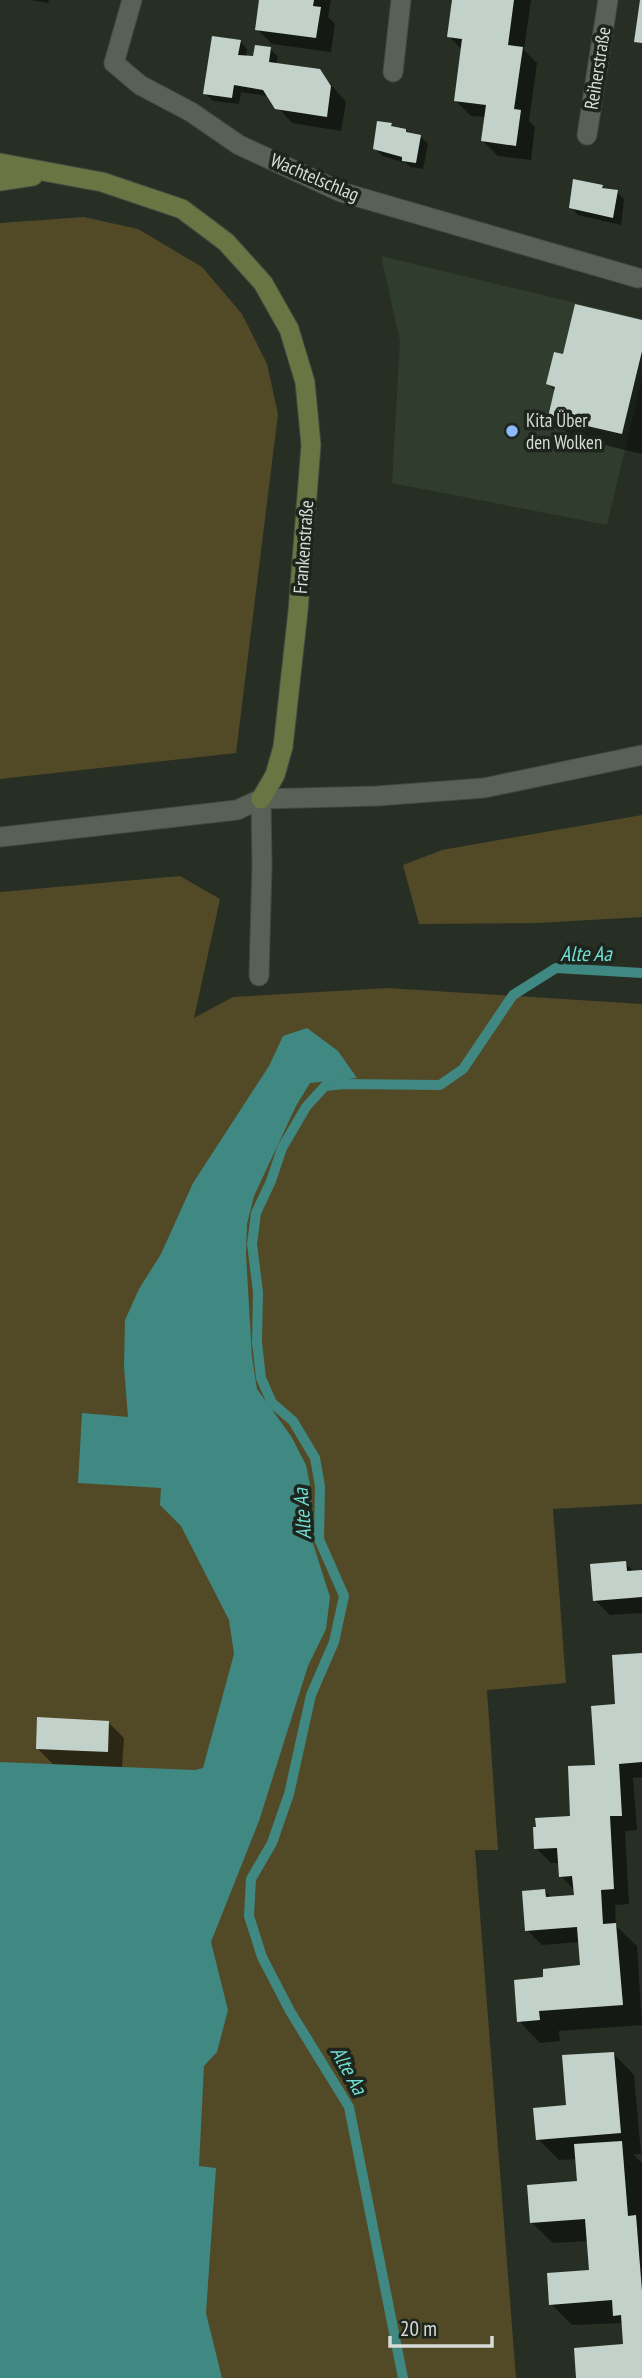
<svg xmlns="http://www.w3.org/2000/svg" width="642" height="2378" font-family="'PT Sans Narrow',sans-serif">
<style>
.built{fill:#303c2e}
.green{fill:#524927}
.water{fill:#408882}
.shadow{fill:#0007}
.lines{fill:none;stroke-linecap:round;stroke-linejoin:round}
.stream{stroke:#408882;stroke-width:10}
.building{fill:#c2d2ca}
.minor-casing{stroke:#434a42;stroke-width:21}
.tertiary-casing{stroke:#434a42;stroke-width:21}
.secondary-casing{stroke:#434a42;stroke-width:21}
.minor{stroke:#586157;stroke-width:19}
.tertiary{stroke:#586157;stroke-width:19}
.secondary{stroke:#697543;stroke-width:19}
.poi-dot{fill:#8cb9fc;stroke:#1d251c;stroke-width:2.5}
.labels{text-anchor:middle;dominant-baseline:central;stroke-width:7;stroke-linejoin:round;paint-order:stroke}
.street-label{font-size:19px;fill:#d7dcd6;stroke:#1d251c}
.poi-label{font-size:19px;fill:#d7dcd6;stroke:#1d251c;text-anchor:start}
.water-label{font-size:21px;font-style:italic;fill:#70ded5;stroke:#1d251c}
</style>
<rect width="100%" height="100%" fill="#272f25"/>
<path class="built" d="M381,256L642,319V378L607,525L392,483L400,341Z"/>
<path class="green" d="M84,217L138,229L202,267L242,314L267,364L278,414L236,753L0,779V223Z
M642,815V917L537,923L419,924L403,865L442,850Z
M180,876L220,899L194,1018L233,997L387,988L642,1004V1504L553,1509L566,1683L487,1690L498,1850H475L516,2378H0V892Z"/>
<path class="water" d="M307,1028L338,1051L357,1078L310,1083L296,1106L254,1196L247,1224L246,1254L252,1357L257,1389L291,1436L306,1465L311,1490V1537L330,1597L326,1629L308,1666L259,1821L211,1942L228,2010L217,2052L204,2066L199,2166L216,2168L206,2313L222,2378H0V1762L195,1770L203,1768L234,1654L229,1620L181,1526L160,1505L161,1488L78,1483L82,1413L128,1417L124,1367L125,1320L139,1289L161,1254L193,1183L269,1066L283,1036Z"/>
<path class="shadow" d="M30,0H49L48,3Z
M260,0H331L328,17L335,24L331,52L272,44L257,29Z
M454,0H531L524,50L537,63L529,121L535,127L531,160L498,156L483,141L486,117L471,116L456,101L462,50L449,36Z
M240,41L247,49L246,57L255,58L270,49L278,57L276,65L319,71L346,102L341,131L292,123L268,96L241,92L239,104L213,101L205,93Z
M391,125L409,134L420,136L428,144L423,169L411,167L406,163L382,156L375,148Z
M602,187L606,190L617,192L624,199L621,225L578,215L571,207Z
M642,322V454L571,437L550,416L556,392L548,384L564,356Z
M625,1563L635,1572H642V1613L610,1615L595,1600Z
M642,1655V1777L633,1778L637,1830L625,1831L629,1904L615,1905L616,1926L637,1946L642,2025L559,2031L560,2041L540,2043L519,2021L545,1979L582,1967L580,1942L542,1945L527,1930L545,1891L552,1898L575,1897V1891L561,1876L560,1863H551L536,1848L572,1818L597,1767L617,1706Z
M109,1723L124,1738L122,1767L53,1764L38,1749Z
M613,2053L634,2075L641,2154H633L642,2163V2378H578L625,2346L623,2323L572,2325L551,2304L591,2272L589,2241L553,2243L531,2222L579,2183L577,2159L559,2160L538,2139Z"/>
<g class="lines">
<path class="stream" d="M403,2378L349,2107L290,2011L262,1957L249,1916L251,1879L272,1843L289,1794L311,1695L334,1642L344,1596L319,1539L320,1486L315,1458L293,1421L272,1403L261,1378L257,1342L258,1292L252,1244L256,1213L271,1181L282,1148L306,1107L325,1086L345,1084L440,1085L463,1069L513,995L556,968L642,973"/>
</g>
<path class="building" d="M259,0H314L313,6L321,7L316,38L255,30Z
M452,0H514L508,45L523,47L514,109L521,110L516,146L481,141L486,105L454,101L462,39L447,37Z
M640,0H642V43L634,42Z
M212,36L241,40L238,55L253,56L255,45L271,47L269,62L320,69L331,86L327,117L275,109L263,90L234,85L232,98L203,94Z
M377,121L392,123L391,126L406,129V132L421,135L416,163L402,161V157L373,149Z
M573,179L603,185L602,188L618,190L613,218L569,208Z
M575,304L642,320V351L622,434L548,417L555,387L546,384L554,352L563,354Z
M626,1561L627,1571L642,1570V1597L593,1601L590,1564Z
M642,1653V1762L619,1764L622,1816H610L614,1889L601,1890L603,1924L616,1923L623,2005L539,2011L540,2020L517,2022L514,1980L543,1977V1969L580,1965L577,1927L525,1931L522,1891L545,1889L546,1897L574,1895L572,1876L559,1877L557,1848L534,1849L533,1827H536L535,1818L570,1816L568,1766L595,1765L591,1706L615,1704L612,1655Z
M37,1717L109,1721L108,1752L36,1749Z
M614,2052L621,2133L536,2140L533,2108L566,2105L562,2055Z
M622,2141L628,2216L636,2215L642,2291V2378H576L574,2348L623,2344L621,2315L613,2316L612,2300L549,2305L547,2273L589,2270L585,2219L530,2223L527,2185L577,2181L574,2144Z"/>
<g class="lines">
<defs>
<path id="minor" d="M132,0L114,63L140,85L191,112L239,145L341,192L638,278
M393,72L401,0
M587,135L608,0
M259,976L262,865L261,799L377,796L484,788L642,755"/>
<path id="tertiary" d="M0,837L237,810L261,799"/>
<path id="secondary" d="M0,163L102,182L182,209L226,242L263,283L289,329L305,382L311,445L298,611L283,747L275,775L261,799
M0,181L33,176"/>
</defs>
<use href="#minor" class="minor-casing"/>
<use href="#tertiary" class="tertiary-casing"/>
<use href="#secondary" class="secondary-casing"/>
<use href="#minor" class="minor"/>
<use href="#tertiary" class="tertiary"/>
<use href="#secondary" class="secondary"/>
</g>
<circle class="poi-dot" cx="512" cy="431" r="7"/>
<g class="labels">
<g class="street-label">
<text transform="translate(597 68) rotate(-81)">Reiherstraße</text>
<text transform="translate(315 177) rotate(23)">Wachtelschlag</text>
<text transform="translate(303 547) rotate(-86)">Frankenstraße</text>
</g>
<g class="poi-label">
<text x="526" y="420">Kita Über<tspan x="526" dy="22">den Wolken</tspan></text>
</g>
<g class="water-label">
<text x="586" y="953">Alte Aa</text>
<text transform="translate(302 1514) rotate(-94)">Alte Aa</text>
<text transform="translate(349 2070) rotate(61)">Alte Aa</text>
</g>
</g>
<path d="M390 2336v10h102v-10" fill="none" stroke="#d7dcd6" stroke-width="3.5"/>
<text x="400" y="2336" font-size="21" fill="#d7dcd6" stroke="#1d251c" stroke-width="5" paint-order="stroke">20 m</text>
</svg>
